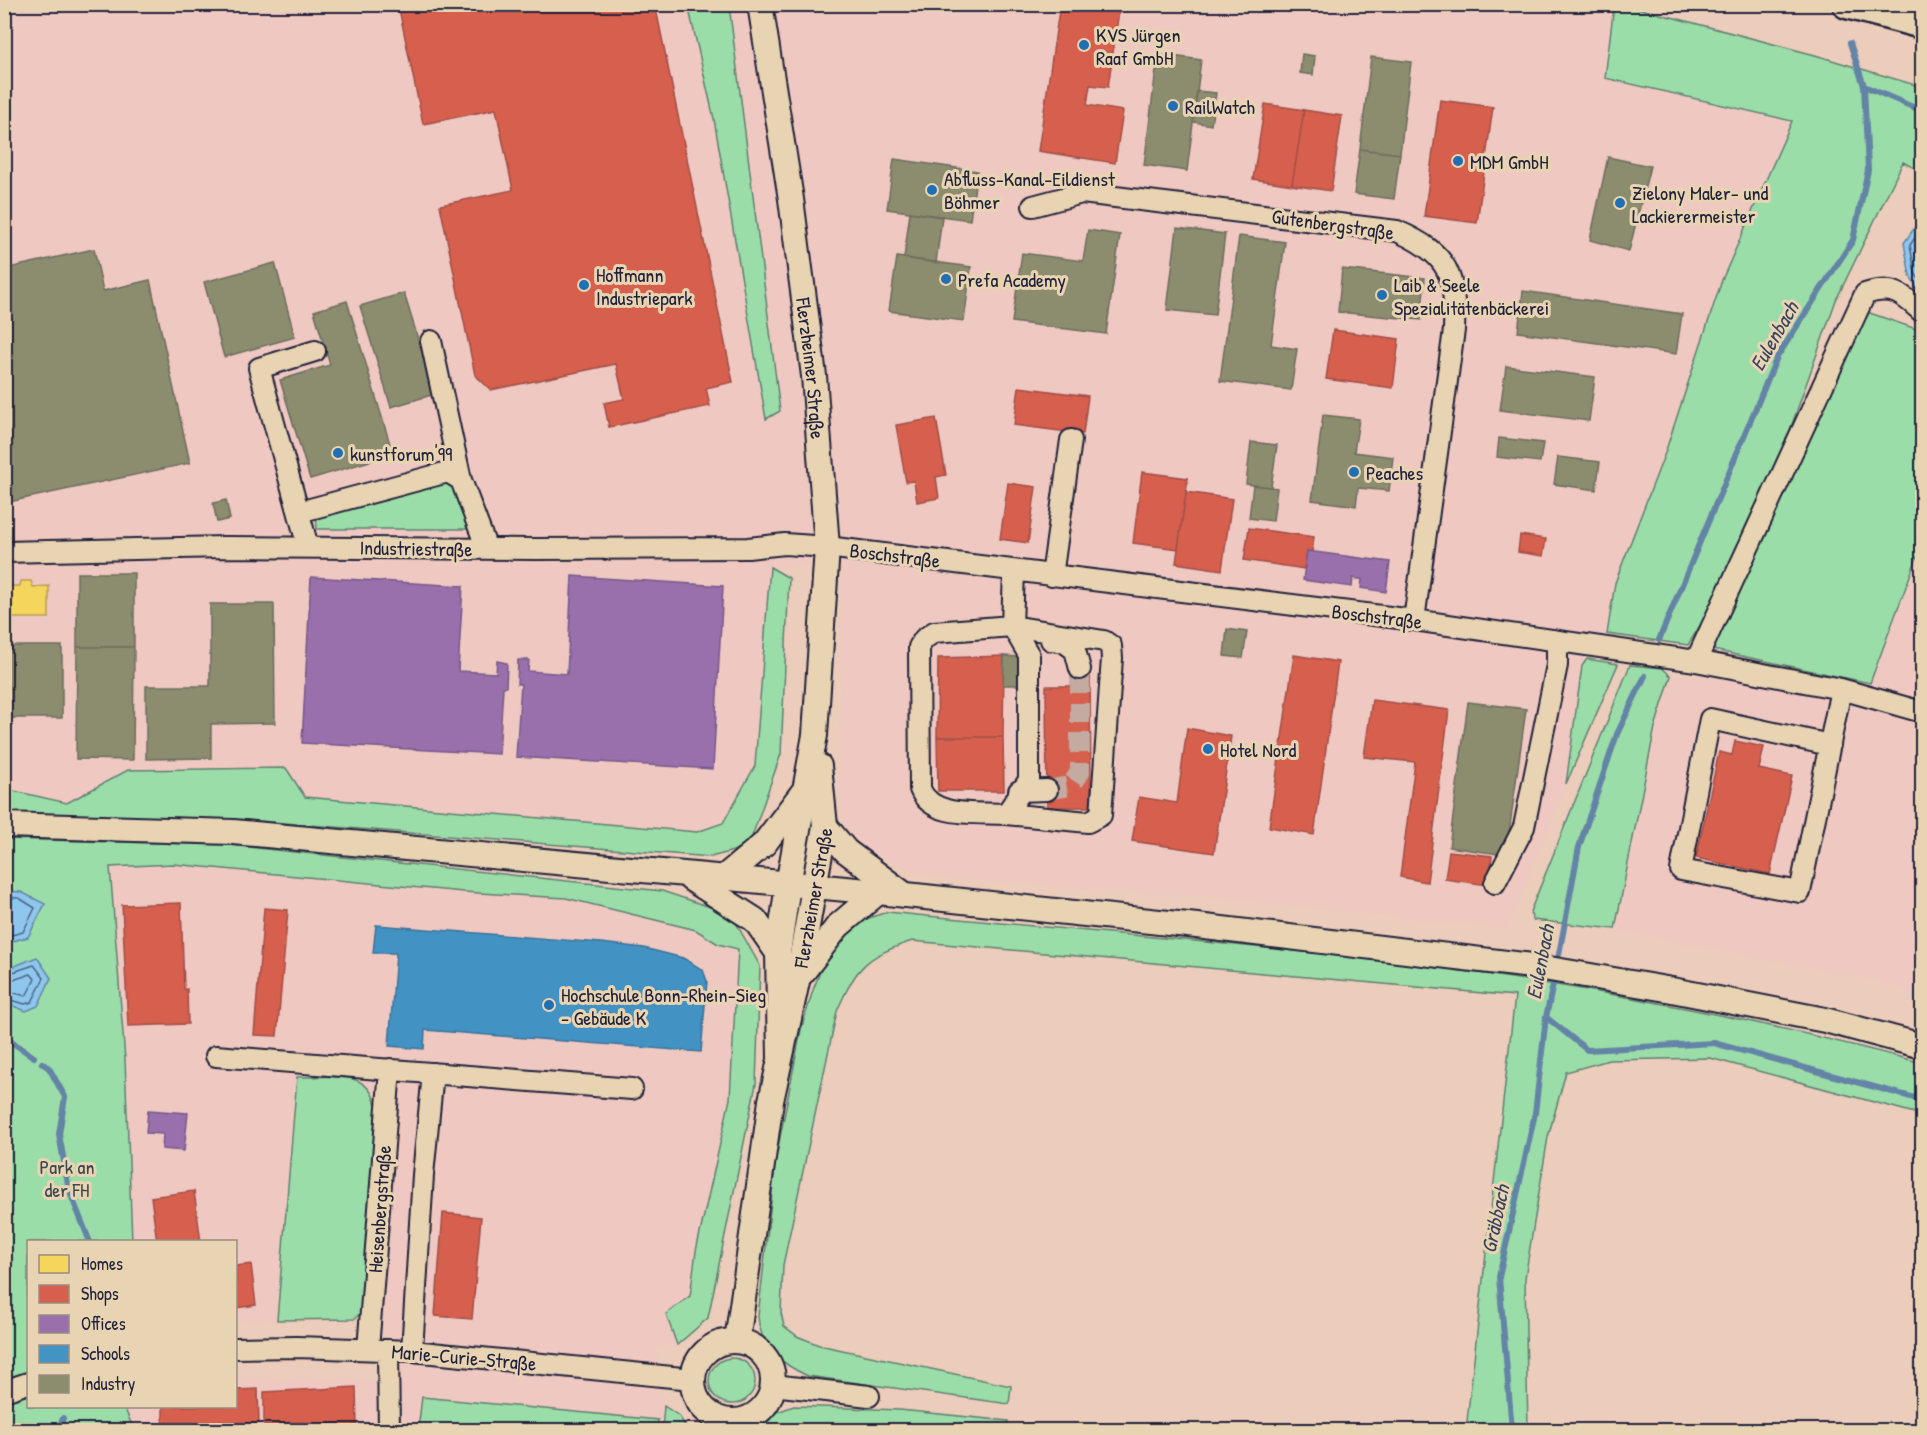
<svg xmlns="http://www.w3.org/2000/svg" width="1927" height="1435" font-family="'Patrick Hand',sans-serif">
<style>
.built{fill:#efc8c1}
.green{fill:#9bdda8;stroke:#5e8072;stroke-width:1.5}
.water{fill:#8ec6ed;stroke:#6384a6;stroke-width:1.5}
.homes{fill:#f6d55c;stroke:#b69f52;stroke-width:1.5}
.shops{fill:#d6604d;stroke:#a04d48;stroke-width:1.5}
.offices{fill:#9970ab;stroke:#755989;stroke-width:1.5}
.schools{fill:#4393c3;stroke:#39719a;stroke-width:1.5}
.industry{fill:#8c8c6e;stroke:#6c6c5f;stroke-width:1.5}
.lines{fill:none;stroke-linecap:round;stroke-linejoin:round}
.shore{stroke:#4d6482;stroke-width:1.5}
.stream{stroke:#6384a6;stroke-width:6}
.minor-tunnel{stroke:#c4aaa1;stroke-width:20;stroke-dasharray:20 10;stroke-linecap:butt}
.minor-casing{stroke:#22223b;stroke-width:24}
.major-casing{stroke:#22223b;stroke-width:28}
.highway-casing{stroke:#22223b;stroke-width:33}
.minor{stroke:#e8d3b2;stroke-width:20}
.major{stroke:#e8d3b2;stroke-width:24}
.highway{stroke:#e8d3b2;stroke-width:28}
.poi-dot{fill:#1f6fb2;stroke:#e8d3b2;stroke-width:2}
.labels{text-anchor:middle;dominant-baseline:central;stroke-width:6;stroke-linejoin:round;paint-order:stroke}
.poi-label{font-size:20px;fill:#22223b;stroke:#e8d3b2;text-anchor:start}
.street-label{font-size:20px;fill:#22223b;stroke:#e8d3b2}
.park-label{font-size:20px;fill:#3a4751;stroke:#e8d3b2}
.water-label{font-size:21px;font-style:italic;fill:#38435f;stroke:#e8d3b2}
</style>
<rect width="100%" height="100%" fill="#ecccbb"/>
<filter id="ink" filterUnits="userSpaceOnUse"><feTurbulence type="fractalNoise" baseFrequency=".0167" numOctaves="2"/><feDisplacementMap in="SourceGraphic" scale="12" xChannelSelector="R" yChannelSelector="G"/><feConvolveMatrix kernelMatrix="1 2 1 2 8 2 1 2 1" color-interpolation-filters="sRGB"/></filter>
<g filter="url(#ink)">
<path class="built" d="M5,5H688L714,119L766,419L780,410L729,5H1614L1605,78L1793,121L1722,280L1665,453L1615,583L1607,634L1582,666L1566,784L1507,929L1218,897L933,877L877,856L854,839L839,811L842,564L770,567L755,762L723,823L697,832L304,797L128,770L67,803L5,789Z
M1917,556L1922,558V996L1871,979L1615,929L1655,727L1671,676L1699,679L1713,650L1870,683Z
M173,864L463,892L566,898L696,930L718,944L739,949L730,1099L696,1251L690,1297L666,1315L677,1345L655,1347L664,1406L662,1430H134L124,1407L236,1406V1378L377,1379L381,1323L277,1320L236,1323V1242L132,1241L125,1060L110,867Z"/>
<path class="green" d="M1622,4L1815,55L1922,87V172L1903,162L1836,300L1768,492L1718,597L1688,645L1607,634L1615,583L1665,453L1722,280L1792,121L1605,78L1614,5Z
M688,5H729L780,411L766,419L714,119Z
M1864,311L1922,331V558L1917,557L1870,683L1713,650L1716,622Z
M445,476L459,483L471,529H317L316,515Z
M770,567L789,578L781,754L750,842L733,851L711,857L234,819L5,814V789L67,803L128,770L286,768L305,797L697,832L723,823L755,766Z
M1587,659L1618,664L1566,784L1582,666Z
M1630,665L1662,668L1671,676L1655,727L1615,929L1533,920L1530,912Z
M5,839L229,845L662,891L731,914L760,966L756,1084L708,1318L677,1345L666,1314L690,1296L696,1251L730,1099L738,949L718,944L696,930L566,898L463,892L173,864L110,867L125,1060L132,1241L28,1242V1406L124,1407L134,1430H5Z
M887,912C1044,928 1202,940 1359,958C1548,979 1739,1014 1922,1063V1115L1710,1058L1609,1060L1566,1072L1548,1137L1525,1278L1528,1430H1466L1515,996L912,941C865,957 857,966 837,1011L783,1265L781,1313L784,1326L797,1336L819,1345L1011,1386L1009,1404L808,1376C781,1364 760,1347 758,1316L776,1158L801,1030L813,990L826,957L839,938L863,920Z
M297,1077C329,1078 368,1068 376,1105L362,1312L354,1319L277,1320Z
M709 1381a23 23 0 1 1 46 0a23 23 0 1 1-46 0Z
M422,1397L658,1420L657,1430H418Z
M664,1406L679,1416L688,1430H662Z
M794,1406L900,1410L1008,1421L1007,1430L824,1427L806,1430H756L777,1412Z"/>
<path class="water" d="M1922,217V295L1910,276L1904,243Z
M5,891L21,892L45,904L28,937L5,943Z
M37,957L51,978L38,1006L26,1011L5,1003V970Z"/>
<path class="homes" d="M21,581H31L33,587L49,586V618H4V586H20Z"/>
<path class="shops" d="M398,4H655L733,382L706,388L710,406L609,427L604,403L624,399L616,364L491,390L475,375L440,205L513,190L496,109L423,124Z
M1060,4H1120L1108,87L1090,85L1087,105L1123,111L1115,163L1038,151Z
M1440,100L1493,107L1477,223L1424,216Z
M1265,104L1304,110L1292,185L1253,179Z
M1304,110L1342,116L1331,191L1292,185Z
M1333,330L1399,339L1393,388L1326,379Z
M1019,387L1088,396L1083,434L1014,425Z
M936,418L946,475L936,477L939,498L917,502L914,481L906,482L896,425Z
M1142,472L1188,478L1178,549L1133,543Z
M1008,483L1036,487L1028,543L1000,539Z
M1186,492L1232,499L1222,570L1176,563Z
M1249,528L1314,537L1312,552L1307,551L1304,569L1244,560Z
M1520,535L1546,539L1543,556L1518,552Z
M1294,655L1338,662L1314,835L1269,827Z
M1004,656L1003,737H937L938,658Z
M1072,669H1090L1091,807H1047L1046,686H1072Z
M1372,700L1449,710L1427,882L1400,877L1415,762L1364,757Z
M1187,728L1231,736L1214,853L1132,841L1139,797L1177,803Z
M937,737H1003L1004,791H938Z
M1735,741L1764,747L1759,769L1792,776L1770,874L1696,858L1719,752L1732,755Z
M1449,851L1492,856L1488,885L1445,879Z
M181,903L184,989H187L188,1024L128,1026L122,905Z
M264,908L288,910L277,1036L254,1035Z
M194,1191L201,1242H157L151,1197Z
M443,1213L481,1217L472,1319L435,1316Z
M251,1264L256,1305L236,1308V1266Z
M356,1387L357,1426L354,1425V1430H320L319,1426H264V1392Z
M258,1389L259,1423L163,1425V1406H236V1390Z"/>
<path class="offices" d="M1307,551L1390,562L1386,592L1361,588L1362,579H1357L1353,578L1352,587L1303,580Z
M572,576L723,586L713,769L516,757L521,684H517L518,660H529L528,671L567,674Z
M311,577L463,586L458,671L496,673L497,661L507,663L506,687H503L499,754L302,743Z
M148,1110L188,1113L184,1151L162,1149L163,1134L146,1133Z"/>
<path class="schools" d="M376,925L601,943L644,948L683,958L703,970L707,981L701,1052L425,1030L424,1049L389,1046L396,953H373Z"/>
<path class="industry" d="M1158,54L1201,60L1187,171L1144,165Z
M1302,54L1315,56L1313,75L1300,73Z
M1371,57L1411,62L1400,154L1360,149Z
M1197,91L1216,93L1211,125L1193,122Z
M1360,149L1400,154L1394,199L1354,194Z
M1608,157L1650,166L1629,251L1590,240Z
M894,159L977,171L970,220L887,209Z
M910,212L942,217L936,263L904,258Z
M1177,228L1225,234L1215,315L1167,310Z
M1088,230L1120,235L1106,334L1012,322L1022,253L1083,261Z
M1239,236L1285,242L1271,345L1297,349L1291,390L1220,381Z
M94,249L103,291L150,280L190,463L4,503V269Z
M897,257L971,267L964,321L889,311Z
M275,263L295,337L224,357L204,282Z
M1342,269L1425,278L1421,320L1338,312Z
M1523,291L1682,314L1676,354L1518,332Z
M404,293L435,394L391,407L360,306Z
M347,301L393,454L310,479L280,380L330,365L314,311Z
M1506,366L1595,377L1589,421L1500,410Z
M1323,415L1359,419L1354,452L1393,457L1389,491L1358,488L1356,506L1312,500Z
M1499,438L1543,443L1540,462L1497,457Z
M1251,442L1277,445L1271,487L1246,484Z
M1558,457L1600,462L1596,490L1554,484Z
M1253,485L1277,488L1273,521L1249,518Z
M226,500L230,519L217,522L213,503Z
M77,573H134V647H77Z
M210,604H274L275,723L211,724V758L146,759V686H210Z
M1227,629L1247,632L1243,658L1224,656Z
M4,646H62V718H4Z
M77,647H134L133,760L76,759Z
M1004,656L1018,657V685H1003Z
M1468,702L1526,709L1506,855L1449,847Z"/>
<g class="lines">
<path class="shore" d="M1922,228L1910,245L1915,273L1922,284
M4,897L19,898L35,908L23,932L4,937
M4,975L34,965L44,978L32,1002L25,1004L4,998
M4,983L31,974L35,979L26,996L4,990"/>
<path class="stream" d="M1864,86L1922,111
M1659,640L1777,357L1853,240L1868,170L1864,86L1850,43
M1557,965L1579,847L1617,734L1645,676
M1546,1017L1587,1050L1714,1043L1922,1100
M4,1037L34,1057
M42,1063L49,1068L65,1097L59,1134L69,1190L90,1242
M59,1430L63,1418
M1512,1430L1499,1277L1535,1113L1546,1017L1555,975"/>
<path class="minor-tunnel" d="M1047,790L1071,786L1080,772V669"/>
<defs>
<path id="minor" d="M1033,206L1082,193L1397,231C1450,254 1456,276 1454,330L1414,620
M431,341L461,480
M299,512L448,472L461,480L487,549
M308,547L259,368L315,351
M4,552L224,547L536,549L748,548L785,544L827,547L1414,620L1696,661L1841,689L1922,712
M1052,576L1071,440
M1051,640L1064,642L1075,650L1080,669
M1696,661L1865,294C1893,285 1902,294 1922,312
M1830,745L1710,719L1681,870L1800,892L1841,689
M1019,791L1047,790
M1006,814L1088,822L1101,815L1112,658L1111,646L1104,641L1012,626L934,632L924,639L919,647L920,789C932,819 978,812 1006,814L1029,780V655L1012,626L1014,571
M1495,883L1524,827L1557,665V641
M216,1056L632,1089
M236,1348L297,1347L412,1351L692,1379
M368,1349L390,1069
M388,1350L389,1430
M412,1351L423,1175L433,1073
M773,1385L869,1396
M4,1391L28,1383"/>
<g id="major">
<path id="s1" d="M760,4L791,199L814,376L827,547L815,735L788,885L778,953L780,1058"/>
<path d="M4,825L233,832L878,892L1197,926L1532,966L1672,990L1825,1020L1922,1046"/>
<path d="M825,826L846,851L905,895"/>
<path d="M691,879L755,920L778,953"/>
<path d="M722,879L764,844L804,791"/>
<path d="M802,973L838,926L878,892"/>
<circle cx="733" cy="1381" r="40"/>
<path id="s2" d="M737,1341L771,1101L798,977L825,826L819,766"/>
</g>
<path id="highway" d="M1847,4L1922,24"/>
</defs>
<use href="#minor" class="minor-casing"/>
<use href="#major" class="major-casing"/>
<use href="#highway" class="highway-casing"/>
<use href="#minor" class="minor"/>
<use href="#major" class="major"/>
<use href="#highway" class="highway"/>
</g>
</g>
<g class="poi-dot">
<circle cx="1084" cy="45" r="6"/>
<circle cx="1173" cy="106" r="6"/>
<circle cx="1458" cy="161" r="6"/>
<circle cx="932" cy="190" r="6"/>
<circle cx="1620" cy="203" r="6"/>
<circle cx="946" cy="279" r="6"/>
<circle cx="584" cy="285" r="6"/>
<circle cx="1382" cy="295" r="6"/>
<circle cx="338" cy="453" r="6"/>
<circle cx="1354" cy="472" r="6"/>
<circle cx="1208" cy="749" r="6"/>
<circle cx="549" cy="1005" r="6"/>
</g>
<g class="labels">
<g class="poi-label">
<text x="1096" y="34">KVS Jürgen<tspan x="1096" dy="23">Raaf GmbH</tspan></text>
<text x="1185" y="106">RailWatch</text>
<text x="1470" y="161">MDM GmbH</text>
<text x="944" y="178">Abfluss-Kanal-Eildienst<tspan x="944" dy="23">Böhmer</tspan></text>
<text x="1632" y="192">Zielony Maler- und<tspan x="1632" dy="23">Lackierermeister</tspan></text>
<text x="596" y="274">Hoffmann<tspan x="596" dy="23">Industriepark</tspan></text>
<text x="958" y="279">Prefa Academy</text>
<text x="1394" y="284">Laib &amp; Seele<tspan x="1394" dy="23">Spezialitätenbäckerei</tspan></text>
<text x="350" y="453">kunstforum'99</text>
<text x="1366" y="472">Peaches</text>
<text x="1220" y="749">Hotel Nord</text>
<text x="561" y="994">Hochschule Bonn-Rhein-Sieg<tspan x="561" dy="23">- Gebäude K</tspan></text>
</g>
<g class="street-label">
<text transform="translate(1333 224) rotate(8)">Gutenbergstraße</text>
<text stroke="none"><textPath href="#s1" startOffset="368">Flerzheimer Straße</textPath></text>
<text transform="translate(416 548) rotate(1)">Industriestraße</text>
<text transform="translate(895 555) rotate(7)">Boschstraße</text>
<text transform="translate(1377 616) rotate(7)">Boschstraße</text>
<text stroke="none"><textPath href="#s2" startOffset="450">Flerzheimer Straße</textPath></text>
<text transform="translate(379 1209) rotate(-86)">Heisenbergstraße</text>
<text transform="translate(464 1357) rotate(5)">Marie-Curie-Straße</text>
</g>
<g class="park-label">
<text x="67" y="1166">Park an<tspan x="67" dy="23">der FH</tspan></text>
</g>
<g class="water-label">
<text transform="translate(1774 336) rotate(-60)">Eulenbach</text>
<text transform="translate(1540 962) rotate(-79)">Eulenbach</text>
<text transform="translate(1495 1219) rotate(-78)">Gräbbach</text>
</g>
</g>
<rect width="1927" height="1435" fill="none" stroke="#e8d3b2" stroke-width="24"/>
<rect x="12" y="12" width="1903" height="1411" fill="none" stroke="#22223b" stroke-width="2" filter="url(#ink)"/>
<rect x="27" y="1240" width="210" height="168" fill="#e8d3b2" stroke="#998c82" stroke-width="1.5"/>
<rect x="39" y="1255" width="30" height="18" fill="#f6d55c" stroke="#998c82" stroke-width="1.5"/>
<text x="81" y="1270" font-size="18" fill="#22223b">Homes</text>
<rect x="39" y="1285" width="30" height="18" fill="#d6604d" stroke="#998c82" stroke-width="1.5"/>
<text x="81" y="1300" font-size="18" fill="#22223b">Shops</text>
<rect x="39" y="1315" width="30" height="18" fill="#9970ab" stroke="#998c82" stroke-width="1.5"/>
<text x="81" y="1330" font-size="18" fill="#22223b">Offices</text>
<rect x="39" y="1345" width="30" height="18" fill="#4393c3" stroke="#998c82" stroke-width="1.5"/>
<text x="81" y="1360" font-size="18" fill="#22223b">Schools</text>
<rect x="39" y="1375" width="30" height="18" fill="#8c8c6e" stroke="#998c82" stroke-width="1.5"/>
<text x="81" y="1390" font-size="18" fill="#22223b">Industry</text>
</svg>
